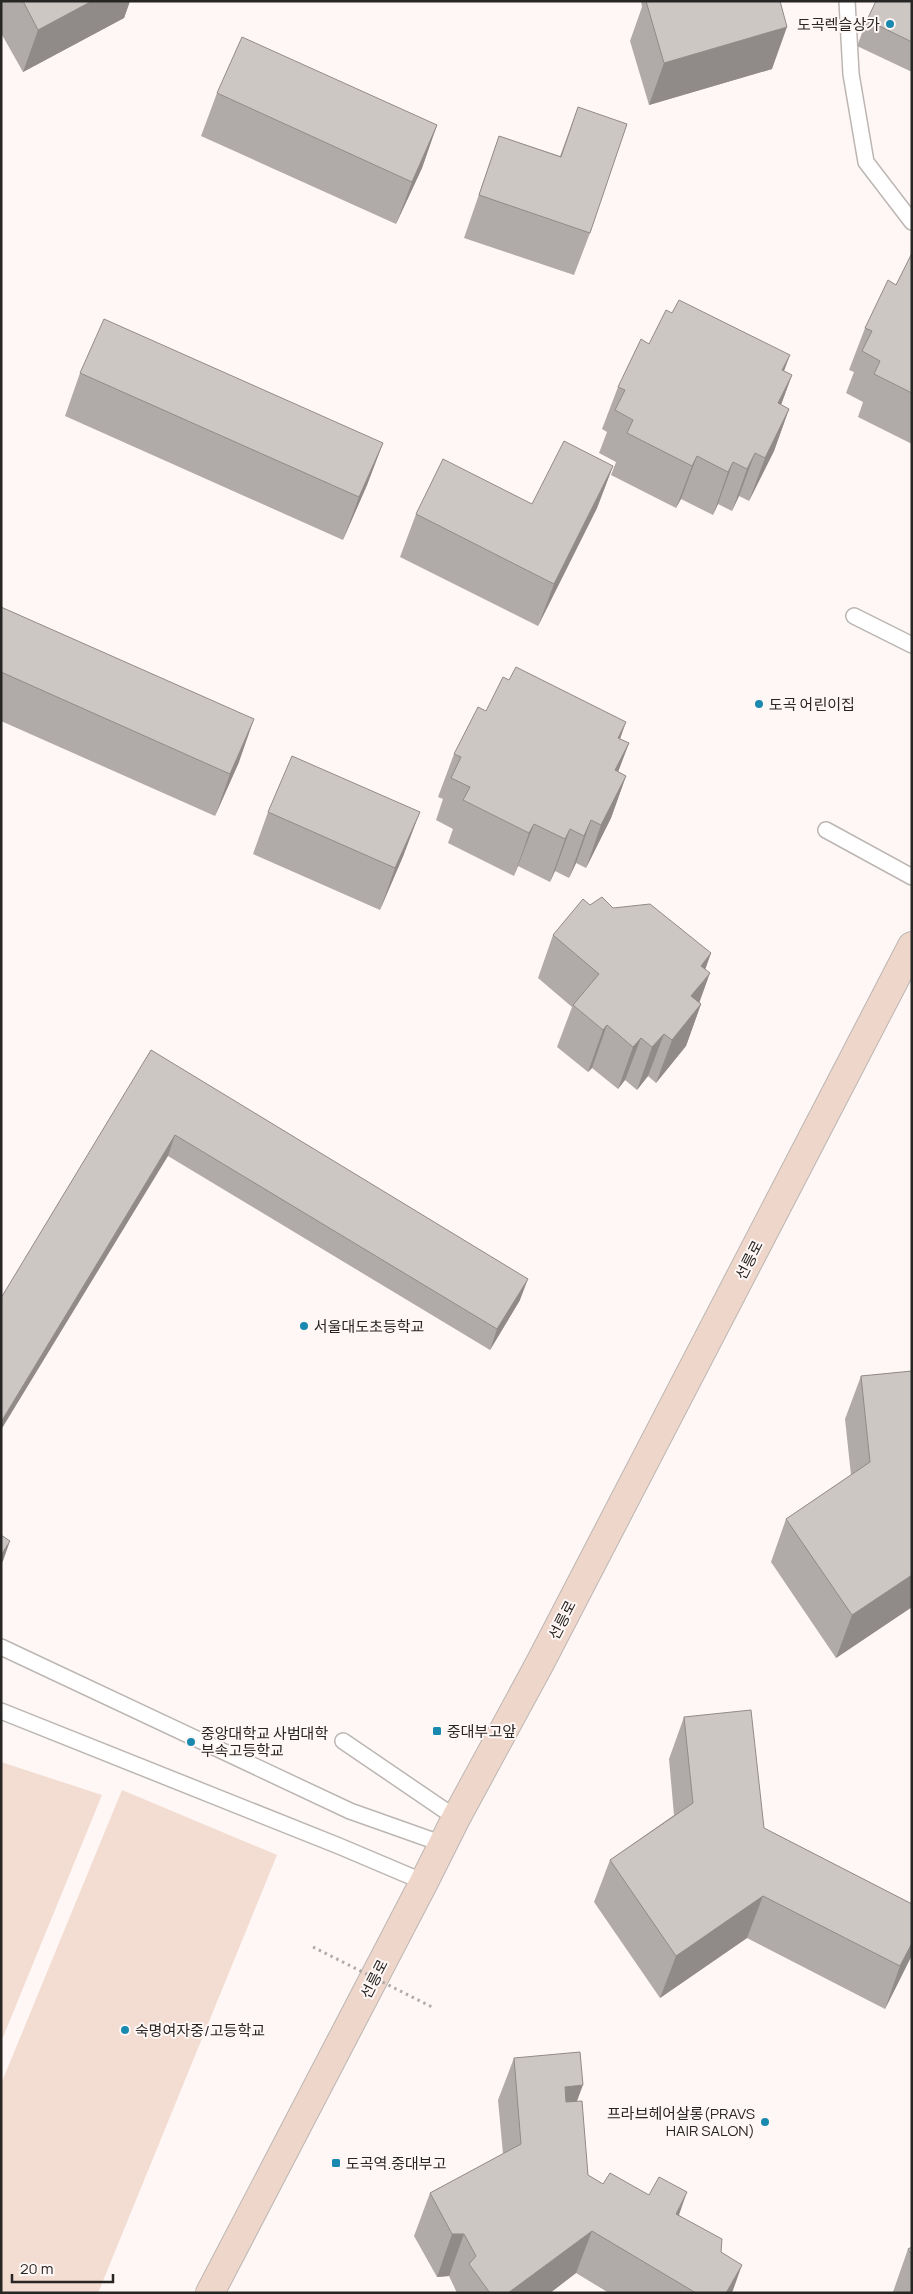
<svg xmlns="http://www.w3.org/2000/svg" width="913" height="2294" font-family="Manrope,'Noto Sans KR',sans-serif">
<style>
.green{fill:#f3dcd1}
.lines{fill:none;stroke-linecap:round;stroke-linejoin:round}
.lane-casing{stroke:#bcb6b3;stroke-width:18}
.secondary-casing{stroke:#bcb6b3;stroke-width:30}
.lane{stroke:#fff;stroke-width:15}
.secondary{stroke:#eed6ca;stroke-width:28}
.path-bridge{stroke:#b0aba9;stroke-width:3;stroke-dasharray:2.5 4;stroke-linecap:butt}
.wall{fill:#b0aba9}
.shaded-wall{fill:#908b89}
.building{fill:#cdc7c4;stroke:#908b89}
.poi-dot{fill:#1a89af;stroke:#fef7f5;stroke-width:2}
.labels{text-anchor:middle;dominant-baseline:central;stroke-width:4;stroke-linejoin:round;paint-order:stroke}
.poi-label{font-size:15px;fill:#282625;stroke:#fef7f5;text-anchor:start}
.street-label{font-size:15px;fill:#282625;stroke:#fef7f5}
</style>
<rect width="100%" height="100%" fill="#fef7f5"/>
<path class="green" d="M1,1762L102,1795L1,2042Z
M122,1790L277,1855L98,2293H1V2084Z"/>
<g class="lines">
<defs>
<path id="lane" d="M847,1L851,74L866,162L912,222
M854,616L912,645
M826,830L912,877
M1,1647L350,1811L443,1844
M1,1711L339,1846L424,1882
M343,1741L456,1818"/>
<path id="secondary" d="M210,2293L424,1882L456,1818L540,1663L912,946"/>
</defs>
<use href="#lane" class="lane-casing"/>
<use href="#secondary" class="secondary-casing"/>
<use href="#lane" class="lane"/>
<use href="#secondary" class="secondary"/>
<path class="path-bridge" d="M313,1947L432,2007"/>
</g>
<path class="wall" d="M1,1H130L124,18L23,72L1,33Z
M641,1H780L772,69L649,105L630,41L642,7Z
M912,1V72L857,46L867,20Z
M217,93L437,125L422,168L396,224L201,136Z
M578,107L590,233L574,275L464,238L499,136L560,156Z
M912,253V444L858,417L863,402L846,393L854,372L849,370L865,328L896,285Z
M649,344L784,371L792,375L781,405L789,409L774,451L749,501L739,496L732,511L718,504L713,515L681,499L676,508L611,475L616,462L599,453L607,432L602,429L618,387Z
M80,373L383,443L367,485L343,540L65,416Z
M613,466L597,508L538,626L400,557L416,514L532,504Z
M1,607L239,762L215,816L1,721Z
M486,711L620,739L629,743L618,772L626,776L611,818L586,868L576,863L569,878L555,871L550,882L518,866L514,876L448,843L453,829L436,820L443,799L438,797L454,754Z
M268,812L404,854L380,910L253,854Z
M590,905L613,908L711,953L705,969L699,1002L701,1004L686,1046L656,1083L648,1076L637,1090L625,1080L618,1089L592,1068L588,1072L557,1047L572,1007L538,978L553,935Z
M151,1050L520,1300L490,1350L168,1156Z
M912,1371V1607L836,1658L771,1562L786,1519L851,1475L845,1419L861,1376Z
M684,1717L764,1828L912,1904V1955L885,2009L747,1938L660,1998L594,1902L610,1860L674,1815L669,1759Z
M514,2058L577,2102L588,2175L603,2184L679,2215L721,2252L732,2293H609L576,2273L550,2293H457L449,2276L437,2277L414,2236L430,2193L503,2154L498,2100Z
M912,2247V2293H893V2292L908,2249Z"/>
<path class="shaded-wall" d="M92,1H130L124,18L23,72L38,30Z
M787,27L772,69L649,105L664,63Z
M437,125L422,168L396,224L412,182Z
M790,355L774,398L782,370Z
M792,375L776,418L778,403Z
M789,409L774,451L749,501L765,458Z
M383,443L367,485L343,540L359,497Z
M755,453L739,496L732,511L747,469Z
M697,456L681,499L676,508L692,466Z
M733,462L718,504L713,515L728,472Z
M613,466L597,508L538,626L554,584Z
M254,719L239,762L215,816L230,774Z
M626,722L611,765L618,738Z
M629,743L613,785L615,770Z
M626,776L611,818L586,868L601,825Z
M420,812L404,854L380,910L395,868Z
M591,820L576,863L569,878L584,836Z
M534,824L518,866L514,876L529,833Z
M570,829L555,871L550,882L565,839Z
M711,953L699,987L710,973L697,1009L701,1004L686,1046L656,1083L672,1040L701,966Z
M607,1025L592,1068L588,1072L603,1030Z
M664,1034L648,1076L637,1090L652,1047Z
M641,1038L625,1080L618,1089L633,1047Z
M175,1135L168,1156L1,1430V1422Z
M528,1279L520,1300L490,1350L497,1329Z
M10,1541L3,1561L1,1564V1555Z
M912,1575V1607L836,1658L852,1615Z
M763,1896L747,1938L660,1998L676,1956Z
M912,1943V1955L885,2009L900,1966Z
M583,2085L567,2128L565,2087Z
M687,2192L672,2235L676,2214Z
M592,2231L576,2273L550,2293H508Z
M452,2234H464L449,2276L437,2277Z
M742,2265L732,2293H726Z"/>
<path class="building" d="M23,1H92L38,30Z
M646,1H780L787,27L664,63Z
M876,1H912V42L867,20Z
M242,37L437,125L412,182L217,93Z
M578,107L627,124L590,233L479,195L499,136L561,157Z
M912,253V393L874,374L880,361L862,351L872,331L865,328L888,280L896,285Z
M679,300L790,355L782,370L792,375L778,403L789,409L765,458L755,453L747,469L733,462L728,472L697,456L692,466L627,433L633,420L615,410L625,390L618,387L641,339L649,344L666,310L672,313Z
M104,319L383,443L359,497L80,373Z
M564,441L613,466L554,584L416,514L443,459L532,504Z
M1,607L254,719L230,774L1,672Z
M516,667L626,722L618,738L629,743L615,770L626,776L601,825L591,820L584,836L570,829L565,839L534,824L529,833L463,800L470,787L451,778L461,757L454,754L478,707L486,711L503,677L509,680Z
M292,756L420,812L395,868L268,812Z
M602,897L613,908L650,904L711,953L701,966L710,973L691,996L701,1004L672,1040L664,1034L652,1047L641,1038L633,1047L607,1025L603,1030L573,1005L599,974L553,935L583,899L590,905Z
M151,1050L528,1279L497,1329L175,1135L1,1422V1298Z
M912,1371V1575L852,1615L786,1519L870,1462L861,1376Z
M1,1535L10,1541L1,1555Z
M751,1710L764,1828L912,1904V1943L900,1966L763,1896L676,1956L610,1860L693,1803L684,1717Z
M580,2052L583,2085L565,2087L566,2102L582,2101L588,2175L603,2184L610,2173L649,2195L659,2177L687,2192L676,2214L722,2239L721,2252L742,2265L726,2293H696L592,2231L508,2293H490L469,2264L476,2256L464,2234H452L430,2193L521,2144L514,2058Z
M912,2247V2255L908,2249Z"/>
<g class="poi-dot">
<circle cx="890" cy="24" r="5"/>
<circle cx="759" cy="704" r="5"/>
<circle cx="304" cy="1326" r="5"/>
<rect x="432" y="1726" width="10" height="10" rx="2.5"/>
<circle cx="191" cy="1742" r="5"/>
<circle cx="125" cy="2030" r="5"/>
<circle cx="765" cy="2122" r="5"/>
<rect x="331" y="2158" width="10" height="10" rx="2.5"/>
</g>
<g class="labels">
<g class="poi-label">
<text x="880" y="24" text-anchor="end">도곡렉슬상가</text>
<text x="769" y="704">도곡 어린이집</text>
<text x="314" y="1326">서울대도초등학교</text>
<text x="447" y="1731">중대부고앞</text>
<text x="201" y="1733">중앙대학교 사범대학<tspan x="201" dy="17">부속고등학교</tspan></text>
<text x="135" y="2030">숙명여자중/고등학교</text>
<text x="755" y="2113" text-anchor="end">프라브헤어살롱(PRAVS<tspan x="755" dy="17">HAIR SALON)</tspan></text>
<text x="346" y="2163">도곡역.중대부고</text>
</g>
<g class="street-label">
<text transform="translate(749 1260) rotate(-63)">선릉로</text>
<text transform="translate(562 1620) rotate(-63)">선릉로</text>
<text transform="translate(374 1979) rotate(-63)">선릉로</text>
</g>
</g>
<rect width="913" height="2294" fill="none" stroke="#282625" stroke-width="5"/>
<path d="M12 2274v8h101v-8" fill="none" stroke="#282625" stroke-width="2.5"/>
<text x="20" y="2274" font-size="15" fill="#282625" stroke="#fef7f5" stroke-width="4" paint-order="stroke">20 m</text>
</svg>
